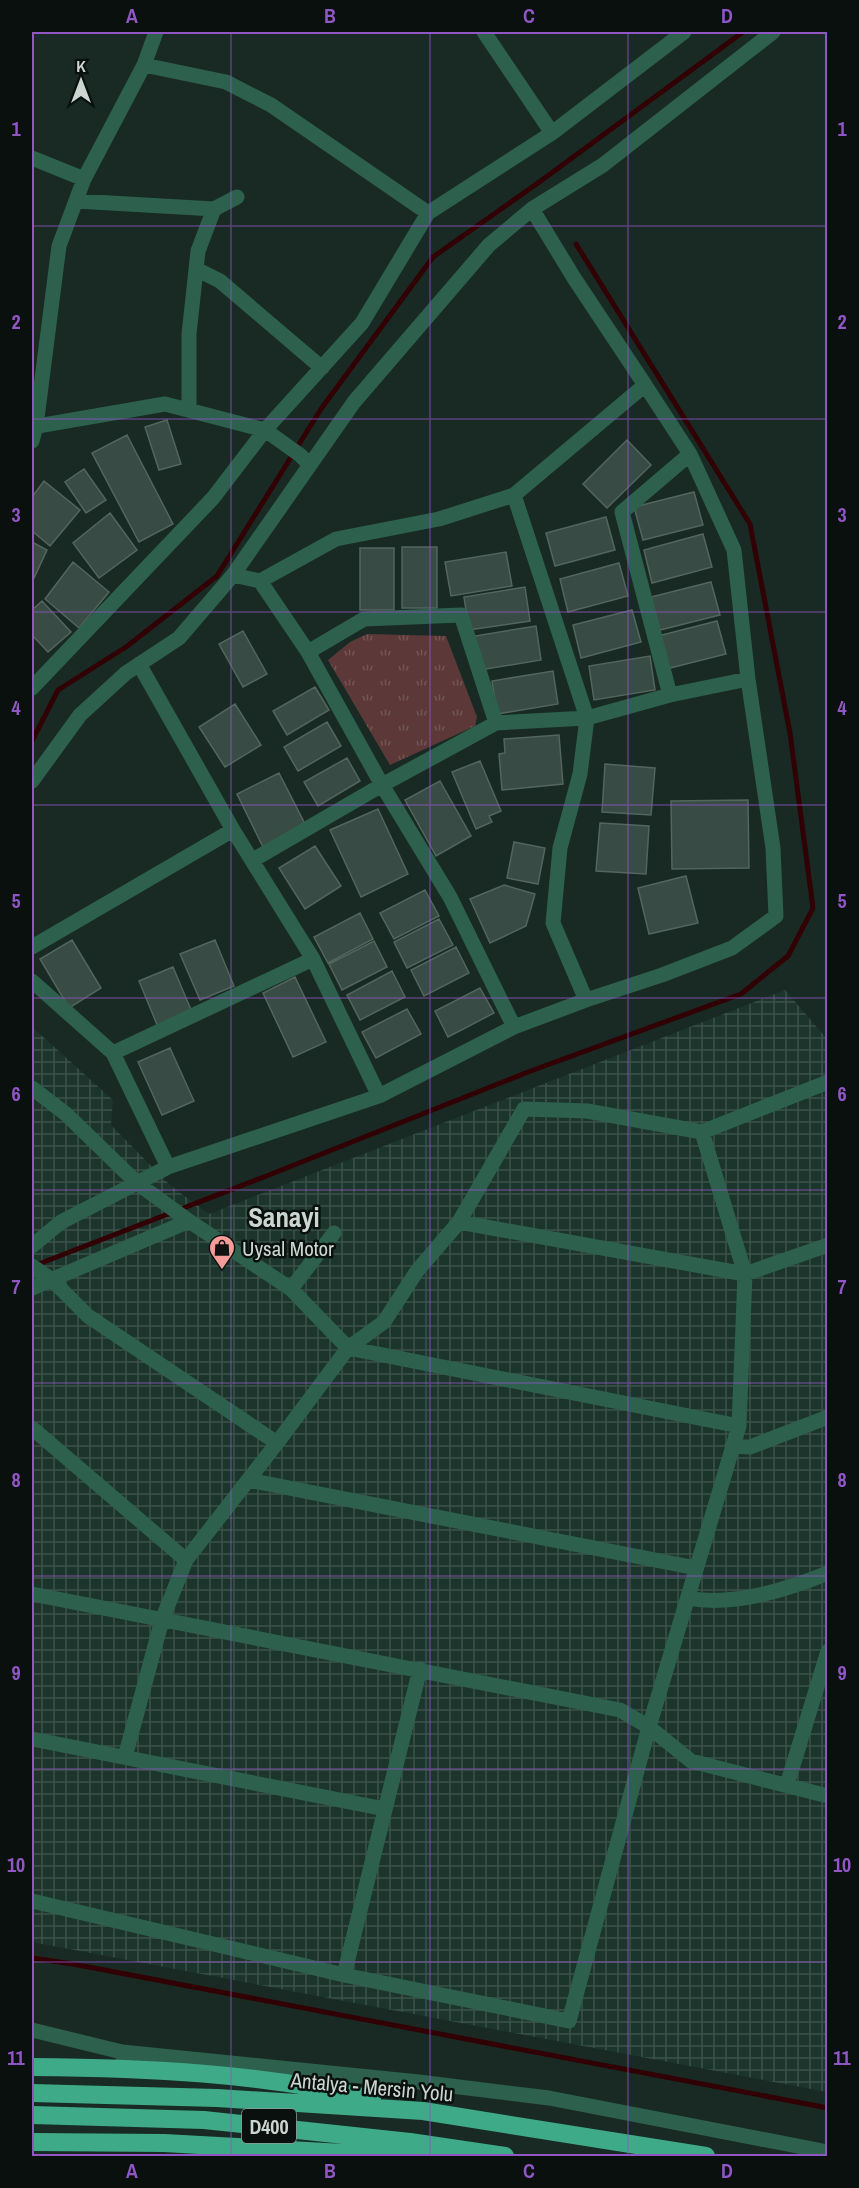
<svg xmlns="http://www.w3.org/2000/svg" width="859" height="2188" font-family="'Archivo Narrow',sans-serif">
<style>
.industrial{fill:url(#industrial-grid)}
.park{fill:url(#park-tufts)}
.lines{fill:none;stroke-linecap:round;stroke-linejoin:round}
.stream{stroke:#310005;stroke-width:5}
.building{fill:#384b44;stroke:#53665e;stroke-width:1.5}
.minor{stroke:#2d604d;stroke-width:15}
.highway{stroke:#3faa87;stroke-width:18}
.grid{fill:none;stroke:#8f56c4;stroke-width:1.5;stroke-opacity:0.55}
.labels{text-anchor:middle;dominant-baseline:central;stroke-width:5;stroke-linejoin:round;paint-order:stroke}
.shield{fill:#09100d;stroke:#919b96;stroke-width:1.5}
.shield-label{font-size:20px;font-weight:bold;fill:#cbd6d1}
.poi-label{font-size:21px;fill:#cbd6d1;stroke:#09100d;text-anchor:start}
.street-label{font-size:21px;fill:#cbd6d1;stroke:#09100d}
.district-label{font-size:27px;font-weight:bold;fill:#cbd6d1;stroke:#09100d}
.neatline{fill:none;stroke:#8f56c4;stroke-width:2}
.grid-label{font-size:20px;text-anchor:middle;font-weight:bold;fill:#8f56c4}
</style>
<defs>
<pattern id="industrial-grid" width="8" height="8" patternUnits="userSpaceOnUse" patternTransform="scale(1.5)"><rect width="8" height="8" fill="#1c352c"/><path d="M0 4h8M4 0v8" fill="none" stroke="#3c524a"/></pattern>
<pattern id="park-tufts" width="24" height="20" patternUnits="userSpaceOnUse" patternTransform="scale(1.5)"><rect width="24" height="20" fill="#5c3938"/><path d="M3 7l-1-3M5 7V3M7 7l1-3M15 17l-1-3M17 17v-4M19 17l1-3" fill="none" stroke="#725554"/></pattern>
</defs>
<rect width="100%" height="100%" fill="#182a23"/>
<path class="industrial" d="M785,990L827,1039V2092L32,1942V1027L113,1100L111,1125L171,1186L209,1214Z"/>
<path class="park" d="M367,634L446,636L477,717L475,726L390,765L328,660L350,642Z"/>
<g class="lines">
<path class="stream" d="M32,741L58,690L126,647L217,576L321,409L433,257L538,183L743,32
M36,1265L269,1175L528,1072L741,994L788,956L813,908L790,733L750,524L576,244
M32,1958L73,1964L828,2108"/>
</g>
<path class="building" d="M167,420L181,464L159,470L145,427Z
M127,435L173,524L139,542L92,453Z
M627,440L651,465L607,508L583,484Z
M84,469L106,500L86,513L65,482Z
M44,481L80,510L50,546L32,531V497Z
M694,492L703,525L643,540L634,507Z
M110,513L137,550L99,578L73,543Z
M606,517L615,550L555,566L546,533Z
M703,534L712,567L652,583L644,550Z
M32,542L47,550L34,578L32,577Z
M402,547H437V608H402Z
M360,548H394V610H360Z
M506,552L512,586L451,596L445,562Z
M73,562L109,592L79,628L45,599Z
M619,563L628,596L568,612L560,579Z
M711,582L720,615L660,630L651,597Z
M525,587L530,621L469,630L464,597Z
M42,601L71,632L48,652L32,635V610Z
M632,610L641,642L581,658L573,625Z
M717,621L726,654L666,669L658,636Z
M536,626L541,660L480,670L475,636Z
M243,631L267,674L243,687L219,644Z
M650,656L655,690L594,700L589,666Z
M553,671L558,704L497,714L492,681Z
M315,687L329,710L287,735L273,711Z
M235,704L261,745L225,767L199,727Z
M327,722L341,746L298,771L284,747Z
M559,735L563,784L502,790L499,754L505,753L504,739Z
M347,758L360,781L318,806L304,782Z
M480,761L501,811L489,816L492,822L476,829L452,772Z
M605,764L655,768L651,815L602,812Z
M279,773L306,826L263,847L237,794Z
M440,781L471,836L436,856L405,800Z
M748,800L749,868L672,869L671,801Z
M378,809L408,874L361,897L330,830Z
M600,823L649,826L646,874L596,871Z
M514,842L545,848L538,884L507,878Z
M315,846L341,886L305,909L279,868Z
M686,876L698,923L649,934L638,888Z
M504,885L535,894L526,926L490,943L470,899Z
M425,890L439,916L394,939L380,913Z
M360,913L373,939L328,963L314,937Z
M439,919L453,945L407,968L394,942Z
M72,940L101,988L69,1008L40,959Z
M215,940L234,986L200,1000L180,954Z
M374,941L387,967L342,990L329,964Z
M456,947L469,973L424,996L411,970Z
M173,967L192,1012L158,1027L139,981Z
M392,971L405,997L360,1020L347,995Z
M295,977L326,1042L293,1057L263,993Z
M480,988L494,1013L448,1037L435,1011Z
M407,1009L421,1034L376,1058L362,1032Z
M170,1048L194,1101L162,1115L138,1062Z"/>
<g class="lines">
<path class="minor" d="M144,65L226,82L271,105L428,213L552,133L484,32
M552,133L684,32
M32,158L84,179
M76,201L214,209
M532,209L574,278L645,385
M196,269L220,281L322,368
M189,410V334L198,251L214,209L237,197
M32,427L165,404L265,430L300,455L310,465
M32,441L36,426L59,246L84,179L144,65L156,32
M260,581L308,652L382,785L450,897L514,1027
M308,652L364,619L461,615L496,723
M139,664L233,830L313,959L379,1096
M32,688L213,498L265,430L362,323L428,213
M670,695L622,512L690,454
M32,781L80,715L126,673L179,638L233,575L354,402L489,245L532,209L603,165L773,32
M253,860L382,785L496,723L587,718L514,495
M32,947L233,830
M32,981L113,1053L168,1167
M586,1000L662,975L732,948L776,916L773,848L748,679
M113,1053L313,959
M32,1088L66,1114L137,1183L189,1221
M702,1132L828,1082
M459,1222L745,1274L828,1245
M32,1246L61,1222L168,1167L379,1096L514,1027L586,1000L553,923L560,848L580,774L587,718L670,695L748,679L734,550L690,454L645,385L514,495L439,519L336,539L260,581L233,575
M32,1266L52,1280L88,1316L277,1443L348,1348L384,1322L417,1271L459,1222L524,1109L587,1111L702,1132L745,1274L739,1426L649,1727L569,2021L344,1975L32,1901
M32,1288L189,1221L291,1289L348,1348L739,1426
M291,1289L334,1233
M32,1428L186,1560L277,1443
M732,1446L750,1447L828,1417
M248,1480L696,1568
M32,1594L620,1710L649,1727L691,1761L828,1796
M688,1598C733,1607 786,1590 828,1573
M32,1739L385,1809
M125,1757L162,1620L186,1560
M787,1785L828,1651
M344,1975L420,1669
M32,2030L122,2052
M125,2068L122,2052L419,2082L549,2098L828,2152"/>
<path class="highway" d="M32,2067C146,2068 260,2073 372,2099
M32,2093L217,2098L423,2111L706,2156
M32,2115L204,2120L410,2142L505,2156
M32,2142L164,2143L379,2155L425,2154"/>
</g>
<path class="grid" d="M231,32V2156M430,32V2156M628,32V2156M32,226H828M32,419H828M32,612H828M32,805H828M32,998H828M32,1190H828M32,1383H828M32,1576H828M32,1769H828M32,1962H828"/>
<defs>
<symbol id="shop-pin" viewBox="-11 -11 22 30"><path d="M0 17L-7.5 6A9.5 9.5 0 1 1 7.5 6Z" fill="#f59b99" stroke="#09100d"/><path d="M-5-2.5h2.3a2.7 3.5 0 0 1 5.4 0H5L5.5 6h-11ZM-1.5-2.5h3a1.5 2.3 0 0 0-3 0Z" fill="#111"/></symbol>
</defs>
<g fill-rule="evenodd">
<use href="#shop-pin" x="207" y="1233" width="30" height="40"/>
</g>
<g class="labels">
<rect class="shield" x="242" y="2109" width="54" height="34" rx="4.5"/>
<g class="shield-label">
<text x="269" y="2126">D400</text>
</g>
<g class="poi-label">
<text x="242" y="1248">Uysal Motor</text>
</g>
<g class="street-label">
<text transform="translate(372 2087) rotate(5)">Antalya - Mersin Yolu</text>
</g>
<g class="district-label">
<text x="284" y="1217">Sanayi</text>
</g>
</g>
<rect width="859" height="2188" fill="none" stroke="#09100d" stroke-width="66"/>
<g transform="translate(81 81)" stroke="#09100d" stroke-width="4.5" paint-order="stroke">
<path d="M0-4.5L10 22L0 15L-10 22Z" fill="#cbd6d1"/>
<text y="-9" font-size="16" font-weight="bold" text-anchor="middle" fill="#cbd6d1">K</text>
</g>
<rect x="33" y="33" width="793" height="2122" class="neatline"/>
<g class="grid-label">
<text x="132" y="23">A</text>
<text x="330" y="23">B</text>
<text x="529" y="23">C</text>
<text x="727" y="23">D</text>
<text x="16" y="136">1</text>
<text x="842" y="136">1</text>
<text x="16" y="329">2</text>
<text x="842" y="329">2</text>
<text x="16" y="522">3</text>
<text x="842" y="522">3</text>
<text x="16" y="715">4</text>
<text x="842" y="715">4</text>
<text x="16" y="908">5</text>
<text x="842" y="908">5</text>
<text x="16" y="1101">6</text>
<text x="842" y="1101">6</text>
<text x="16" y="1294">7</text>
<text x="842" y="1294">7</text>
<text x="16" y="1487">8</text>
<text x="842" y="1487">8</text>
<text x="16" y="1680">9</text>
<text x="842" y="1680">9</text>
<text x="16" y="1872">10</text>
<text x="842" y="1872">10</text>
<text x="16" y="2065">11</text>
<text x="842" y="2065">11</text>
<text x="132" y="2178">A</text>
<text x="330" y="2178">B</text>
<text x="529" y="2178">C</text>
<text x="727" y="2178">D</text>
</g>
</svg>
